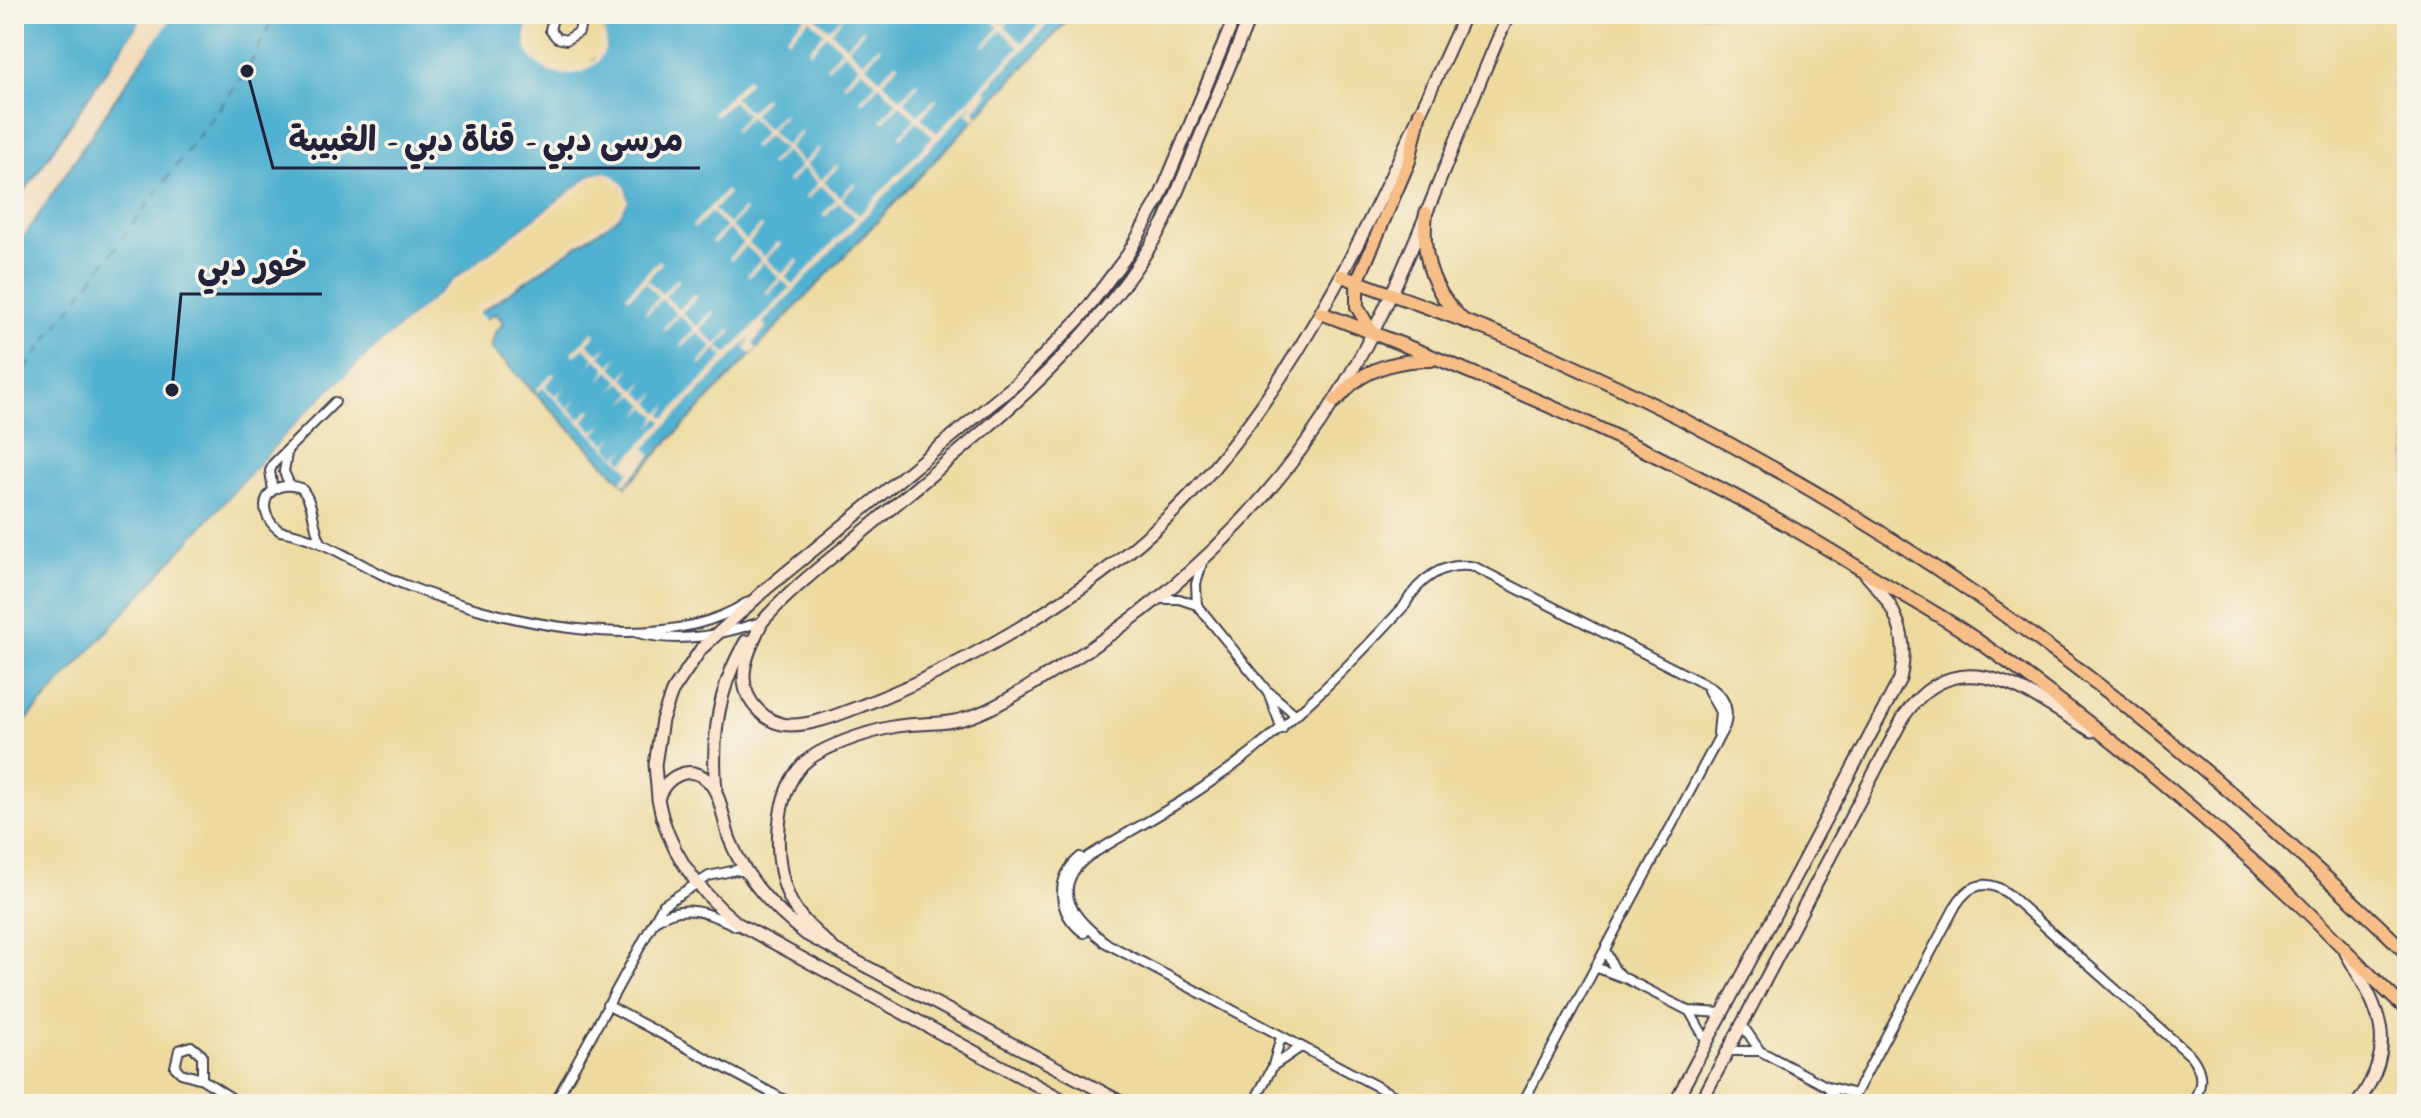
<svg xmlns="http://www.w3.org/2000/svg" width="2421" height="1118" font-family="Caveat,'Playpen Sans Arabic',sans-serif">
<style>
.sand{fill:#eeda9e;stroke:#887e6c;stroke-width:2}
.water{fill:#51b1d0;stroke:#3a6a86;stroke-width:2}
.pier{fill:#f2dbbc}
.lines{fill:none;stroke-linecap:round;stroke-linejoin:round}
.ferry{stroke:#32546f;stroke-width:2;stroke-dasharray:10 8;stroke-linecap:butt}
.street-casing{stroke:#413e4e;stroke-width:12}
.secondary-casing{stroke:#413e4e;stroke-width:15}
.primary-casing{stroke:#413e4e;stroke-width:16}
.street{stroke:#fff;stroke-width:8}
.secondary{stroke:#fce5cf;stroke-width:11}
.primary{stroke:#f7be87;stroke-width:12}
.leader{fill:none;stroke:#22223b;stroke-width:3}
.callout-dot{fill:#22223b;stroke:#f7f3e8;stroke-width:3}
.callout-label{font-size:34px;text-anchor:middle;font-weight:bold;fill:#22223b;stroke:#f7f3e8;stroke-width:7;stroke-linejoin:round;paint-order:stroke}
</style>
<rect width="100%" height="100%" fill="#f7f3e8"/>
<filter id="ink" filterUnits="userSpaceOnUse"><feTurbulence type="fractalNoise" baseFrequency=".0125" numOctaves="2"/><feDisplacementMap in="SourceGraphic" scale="16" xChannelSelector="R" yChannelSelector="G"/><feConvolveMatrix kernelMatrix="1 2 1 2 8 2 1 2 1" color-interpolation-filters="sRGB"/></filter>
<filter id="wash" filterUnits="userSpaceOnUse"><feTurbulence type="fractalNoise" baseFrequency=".006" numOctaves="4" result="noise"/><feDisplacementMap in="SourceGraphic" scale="32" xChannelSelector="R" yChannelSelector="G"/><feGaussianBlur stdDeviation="1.8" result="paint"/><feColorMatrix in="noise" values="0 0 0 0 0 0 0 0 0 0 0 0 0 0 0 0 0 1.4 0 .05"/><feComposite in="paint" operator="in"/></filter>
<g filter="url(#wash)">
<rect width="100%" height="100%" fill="#f2dbbc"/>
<path class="sand" d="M527,14H602L606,48L583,72H549L525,47Z
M1074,14H2407V1104H14V734C128,609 236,476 360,361C433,294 513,235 592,175L616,177L628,201L618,217L496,313L504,324L491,345L626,486Z"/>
<path class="water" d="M14,14H145L14,207Z
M172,14H527L525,47L549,72L583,71L606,48L602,14H1074L626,486L491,348L496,330L504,324L496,313L486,319L477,315L618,217L628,201L625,187L604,172L592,175L454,280L362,360L299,420L14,734V251Z"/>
<path class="pier" d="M145,14H149L144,27L14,211Z
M167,14H172L169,22L120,88L14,251V243Z
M527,14H531L529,46L537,58L550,68L565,71L582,68L595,59L604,33L598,14L605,19L606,48L598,62L583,72L565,75L549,72L534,61L525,47Z
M808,14H813L828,29L846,14L831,32L846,46L862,29L864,31L848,48L863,62L879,46L881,48L866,65L880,79L896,62L899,64L883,82L901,99L917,82L919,84L904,101L918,115L935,99L937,101L921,118L937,133L1019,47L1002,30L985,47L983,45L999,28L985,14H992L1002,24L1016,14L1005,26L1022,43L1049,14H1057L985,90L988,94L973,111L978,115L974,120L967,114L973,103L763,323L766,327L753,344L757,349L751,354L745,348L751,337L645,448L652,455L625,484L621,481L630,471L543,388L538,392L536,390L552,373L555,375L545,386L556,396L565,386L558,398L568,408L577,399L570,409L580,419L590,409L592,411L583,421L594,431L604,424L595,434L606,444L615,435L607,446L617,456L628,447L619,457L624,462L663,422L659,418L650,428L657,416L647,407L638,416L645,405L635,395L624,403L633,393L621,382L612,391L619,380L609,371L600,380L607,368L596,359L588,368L594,357L584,347L575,356L572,353L593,331L596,334L587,344L598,353L608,346L600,356L610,365L619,356L612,367L622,377L631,367L624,379L636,390L645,380L638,392L648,401L657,392L650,403L660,413L669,404L662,415L666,418L724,357L716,349L701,365L699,362L713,347L697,332L682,347L680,345L694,329L679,315L665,330L663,328L677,313L662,299L647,314L645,312L659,297L645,282L629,298L626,295L659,260L662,263L647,280L662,294L677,278L679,280L665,296L679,310L694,294L697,297L682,313L697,327L712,311L714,313L700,329L716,344L731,329L733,331L718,346L727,354L790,288L782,280L768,295L765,293L779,278L764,262L749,277L747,275L761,260L746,246L731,261L729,258L743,243L729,229L714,244L711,242L726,227L711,212L695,228L692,226L726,190L729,193L714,210L729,224L743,209L746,211L731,226L746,240L761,225L763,227L749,243L764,257L778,242L781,244L766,259L782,274L797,259L799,262L785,277L793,285L856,218L839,202L825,217L822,215L836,200L821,185L807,200L805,198L818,183L803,168L789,183L787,181L801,166L785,151L771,166L769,164L783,149L768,135L753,149L751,147L765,132L749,117L735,132L733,130L747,115L732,101L716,116L713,113L747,78L750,81L734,98L750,112L764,97L766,99L752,115L768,129L782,114L784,116L770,131L785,146L800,131L802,133L788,148L803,163L818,148L820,150L806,165L821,180L836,165L838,167L824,182L840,197L854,182L856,184L842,199L859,215L933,137L917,121L901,138L899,136L915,119L900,105L883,122L881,120L897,102L879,85L863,102L860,100L877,83L862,69L845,86L843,83L859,66L844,52L828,69L826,67L842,49L827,35L811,52L808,50L824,33L810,19L789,40L786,37Z
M605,172L616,177L625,187L628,201L618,217L477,312L486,319L482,322L474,317L475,309L615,214L624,200L621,188L604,176L594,179L457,283L365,360L276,448L14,738L299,420L362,360L454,280L592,175Z"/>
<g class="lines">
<path class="ferry" d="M14,384L247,71L275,14"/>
</g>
</g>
<g filter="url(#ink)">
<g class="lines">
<defs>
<path id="street" d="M554,14L550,30L557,38L566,40L579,32L581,22L576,14
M287,453L284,472L290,485
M273,490L270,471L273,464L335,402
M322,544C311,525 316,505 301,488C266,477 252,511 280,531C323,537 362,568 403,584C495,621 657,660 746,603
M1159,599H1179L1197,605L1268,692L1282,729
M1197,605L1196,584L1202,563
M1404,606C1419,579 1443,561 1475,567L1710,687C1724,696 1730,709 1725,726L1522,1104
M638,633C682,644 719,635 761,622
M1708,690L1720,712L1718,733
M1269,692L1296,715
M1080,857C1054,879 1057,913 1084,933
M655,921C683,901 709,913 736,926
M1104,942L1410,1104
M1108,944C1076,921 1046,889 1089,856C1127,832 1167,812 1205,786C1281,735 1344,672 1406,604
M1605,950L1615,970L1623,977L1689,1011L1723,1013
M1595,967L1622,977
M607,1005L792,1104
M1690,1012L1707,1042
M1741,1023L1760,1051
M191,1046L202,1055V1079L181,1073L175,1067L179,1050Z
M1728,1051H1760L1826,1086L1855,1094
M1273,1065L1281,1037
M202,1079L241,1104
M1827,1086L1839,1104
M554,1104L663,905L709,876L736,870L746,872
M1253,1104L1273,1066L1301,1047
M1850,1104L1956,905C1969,884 1988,878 2008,894L2191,1056C2204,1073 2203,1087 2191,1104"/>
<path id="secondary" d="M762,622C748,652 731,684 759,711C768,720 779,725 791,725C815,725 839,714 861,706C940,675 1015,634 1084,586C1122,559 1158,529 1190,495C1316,358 1389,181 1465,14
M757,628C789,589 832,558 870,526C979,434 1095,348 1165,221L1251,14
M716,790C711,737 718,687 746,641
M658,798L655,765L662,720L672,692L701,649L766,589L1017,383L1080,318L1128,254L1160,197L1236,14
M834,949C816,933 797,917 788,895C773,858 774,794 803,764C820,747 868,732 892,727C918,722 944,726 970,717C999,707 1029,686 1056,670C1193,587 1301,476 1373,332C1425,229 1461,119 1509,14
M2346,953C2380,1011 2400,1043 2357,1104
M1071,1104L737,923C697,890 667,850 658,799C664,777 691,762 709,782C722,796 723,822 730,840C746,880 774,910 807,935L1125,1104
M1674,1104L1900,679C1910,636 1896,607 1867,576
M1700,1104L1904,716C1960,635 2030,695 2092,731"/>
<path id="primary" d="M1426,213C1421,253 1431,290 1462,319
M1342,276C1414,303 1487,327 1557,359C1826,479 2072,647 2290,845C2329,881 2370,915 2407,954
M1321,313C1506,383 1691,463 1859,568C1899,593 1942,615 1981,643C2091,720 2197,809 2295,900C2333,936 2368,975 2407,1010
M1372,332L1357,307V282L1409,161L1420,112
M1335,401C1342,396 1346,389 1353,383C1376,365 1403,360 1431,360"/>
</defs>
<use href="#street" class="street-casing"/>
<use href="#secondary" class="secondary-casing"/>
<use href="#primary" class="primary-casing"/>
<use href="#street" class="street"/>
<use href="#secondary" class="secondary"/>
<use href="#primary" class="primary"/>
</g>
</g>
<path class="leader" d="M247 71L273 168H700M172 390L181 294H322"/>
<g class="callout-dot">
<circle cx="247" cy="71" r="8"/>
<circle cx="172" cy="390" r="8"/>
</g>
<g class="callout-label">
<text x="486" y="151">مرسى دبي - قناة دبي - الغبيبة</text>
<text x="252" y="276">خور دبي</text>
</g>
<rect width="2421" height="1118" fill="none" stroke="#f7f3e8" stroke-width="48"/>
</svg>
